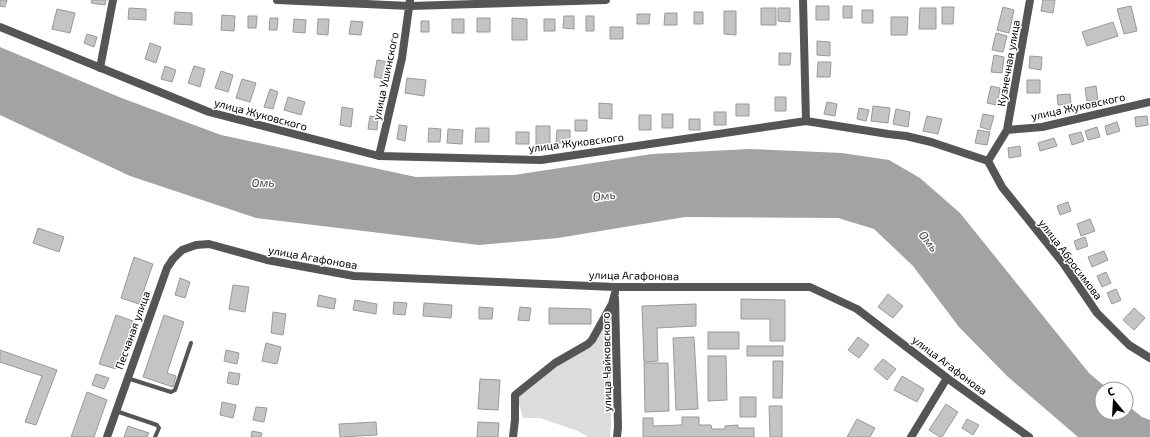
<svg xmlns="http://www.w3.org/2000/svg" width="1150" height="437" font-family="'Exo 2',sans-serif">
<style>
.green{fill:#dcdcdc}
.water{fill:#a3a3a3}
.building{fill:#c4c4c4;stroke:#999}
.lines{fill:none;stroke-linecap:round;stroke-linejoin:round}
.service{stroke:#555;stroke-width:4}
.minor{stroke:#555;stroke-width:8}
.labels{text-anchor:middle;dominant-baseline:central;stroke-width:3;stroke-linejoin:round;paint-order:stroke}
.street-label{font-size:11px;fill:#000;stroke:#fff}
.water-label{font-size:12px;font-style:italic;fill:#444;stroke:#fff}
</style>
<rect width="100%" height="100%" fill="#fff"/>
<path class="green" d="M611,309V424L610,437H588L578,431L540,418H523L517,397L560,363L591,345Z"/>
<path class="water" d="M0,47L119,97L221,135L416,177L514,175L652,154L750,149L842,153L889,160L920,178L960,213L1089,373L1108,389H1102V413H1126V404L1142,417L1150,420V437H1078L1007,376L959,327L913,266L874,229L838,218L685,217L558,238L479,245L256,218L130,176L0,115Z"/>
<path class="building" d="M0,0H7L5,7L0,6Z
M92,0H106L105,5L91,3Z
M1043,0H1055L1053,13L1041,11Z
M816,6H829V20H816Z
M843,6H852V18H843Z
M1131,6L1137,31L1124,34L1117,9Z
M942,7H954L953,24H942Z
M1003,7L1014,10L1009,33L997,30Z
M129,8L146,9V20L128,19Z
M761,8H776V25H761Z
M778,8H790V22L778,21Z
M920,8H936V29H919Z
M57,9L75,13L70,33L52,29Z
M862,10H873V23H862Z
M724,11H736V35L724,34Z
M175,12L192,13V25L174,24Z
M694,12H703V24H694Z
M665,13H677V25H664Z
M637,14H650L649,24H637Z
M222,15L235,16L234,31L221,30Z
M248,16H257L256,28H248Z
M564,16H574V29L563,28Z
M586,16H594V31H586Z
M891,17H908L907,35H891Z
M270,18H278L277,30H269Z
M477,18H490V32H477Z
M512,18L527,19V40H512Z
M294,19L306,20L305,33L293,32Z
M318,19H329L328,35L317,34Z
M452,19H464V33H452Z
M544,19H555V31H544Z
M351,21L363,22L361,35L349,34Z
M421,21H429V32H421Z
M1113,22L1118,36L1087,46L1082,32Z
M610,27H623V39H610Z
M996,33L1007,36L1003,52L992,50Z
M87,34L97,37L94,47L84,43Z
M817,41L830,42V56L817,55Z
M150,43L161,47L156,63L145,59Z
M779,53H791L790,65H779Z
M994,55L1004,57L1002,73L991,72Z
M1030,56L1042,57L1041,70L1029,68Z
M377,60L388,62L385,79L374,77Z
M818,62H831L830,77H817Z
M165,66L176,70L172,82L161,79Z
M194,66L205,69L200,87L188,83Z
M221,71L233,75L228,92L215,88Z
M407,78L426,80L424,96L405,93Z
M242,79L256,83L250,102L236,98Z
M1027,80H1040V93H1027Z
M991,86L1000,88L997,105L987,103Z
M1096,86L1098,100L1087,101L1085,88Z
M270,89L278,92L273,109L264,107Z
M1070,94L1071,104L1058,105L1057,95Z
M288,97L305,102L301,115L284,110Z
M775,97H786V111H775Z
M827,102L837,104L835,116L824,114Z
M599,103L612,104V119L599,118Z
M736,104H749V116H736Z
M873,106L890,108L888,123L871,121Z
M342,107L353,109L351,127L340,125Z
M859,108L869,110L866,121L857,119Z
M896,109L910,112L908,127L893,124Z
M714,112H726V125H714Z
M662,114H673V128H662Z
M983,114L994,116L990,130L980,127Z
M639,115H651V130H639Z
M370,116L378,117L377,130L368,129Z
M927,116L942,119L938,134L923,131Z
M1147,116L1148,125L1136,127L1135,117Z
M689,119H700V130H689Z
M575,120H587V131H575Z
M1117,122L1120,131L1107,135L1105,126Z
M399,125L407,126L405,141L397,139Z
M536,126H550V146L536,145Z
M1097,127L1100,137L1088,140L1085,131Z
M429,128L441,129L440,142H428Z
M476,128H489V142H475Z
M448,129L463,130L462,144L447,143Z
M557,130H570V143H556Z
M978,130L990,132L987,145L975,143Z
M516,132H529V144H516Z
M1081,132L1084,141L1072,145L1069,135Z
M1054,138L1057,146L1040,151L1038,143Z
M1020,146L1021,156L1009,158L1008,148Z
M1068,202L1071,211L1060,215L1057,206Z
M1090,219L1095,231L1081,236L1077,224Z
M38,228L64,237L59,252L33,243Z
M1085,237L1088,246L1077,250L1074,241Z
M1104,251L1108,260L1092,267L1088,257Z
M134,257L153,264L139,304L121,298Z
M1106,272L1111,283L1102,287L1097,276Z
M180,278L190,282L185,298L175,295Z
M233,285L249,287L245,312L229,309Z
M1116,289L1121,300L1112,304L1107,293Z
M888,294L903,306L893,318L878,307Z
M319,295L336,299L334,309L317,306Z
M741,299L785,300V341H770V319H741Z
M355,300L377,304L376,314L353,310Z
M394,302L407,303L405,315L393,314Z
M424,303L452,305L451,318L423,316Z
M696,304V326L657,328L658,361L644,362L642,306Z
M479,307L493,308L492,319H479Z
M520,307L531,308L529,321L518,320Z
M549,308L591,309V324H549Z
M1134,308L1145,318L1134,330L1123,320Z
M273,312L286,314L283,335L271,333Z
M116,315L133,321L116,369L99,364Z
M164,315L184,322L167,373L176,376L173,387L143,377Z
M708,332H739V349H708Z
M694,337L698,409L676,410L673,338Z
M858,337L869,345L859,358L848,350Z
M266,343L281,347L277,364L262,361Z
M747,346H783V356H747Z
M0,350L57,370L36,425L25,422L42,376L0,362Z
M226,350L239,353L237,364L224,361Z
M708,356H726L727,400L708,401Z
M883,359L896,369L887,380L874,369Z
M773,361H783L782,398H773Z
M644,363H668L669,411L645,412Z
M229,372L240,374L238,385L227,383Z
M96,374L109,378L104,389L92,385Z
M902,376L924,389L917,402L894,390Z
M480,379L500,380L498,410L478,409Z
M87,392L107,400L94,437H71Z
M740,397H756V417H740Z
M222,402L236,405L233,418L220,415Z
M946,404L958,412L942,437H940L929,430Z
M769,406H782V437H770Z
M256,407L267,408L264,422L253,420Z
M682,417H699V425H711L712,429H725V426L738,425V428H754V437H643V418H653V426L682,425Z
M857,419L875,428L870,437H847Z
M967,419L979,425L973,435L962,428Z
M376,422L377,435L340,437L339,424Z
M478,422L499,423L498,437H477Z
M128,426L149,433L147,437H124Z
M252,431L262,433L261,437H251Z"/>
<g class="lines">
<path class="service" d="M127,378L171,392L175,390L191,343
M116,411L157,425L159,428L155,437"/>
<path class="minor" d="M277,0L410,6L606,0
M803,0L806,121
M0,27L209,112L379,156L541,160L806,121L888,134L906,136L931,142L988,161L1007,130L1042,127L1150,102
M100,68L113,0
M1007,130L1030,0
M379,156L402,58L410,0
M988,161L1002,187L1063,263L1097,313L1129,345L1150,358
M615,298L618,427L617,437
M107,437L167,268L173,259L182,250L196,245L209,244L267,260L354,276L615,287H810L857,309L947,378L1029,437
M513,437L515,420V395L555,363L588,344L592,340L612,304L615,293
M911,437L947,378"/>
</g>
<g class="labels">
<g class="street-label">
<text transform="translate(1008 63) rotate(-80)">Кузнечная улица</text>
<text transform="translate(385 76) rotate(-78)">улица Ушинского</text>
<text transform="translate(1078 106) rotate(-12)">улица Жуковского</text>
<text transform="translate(261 114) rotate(15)">улица Жуковского</text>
<text transform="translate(576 142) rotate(-7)">улица Жуковского</text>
<text transform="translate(313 257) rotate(10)">улица Агафонова</text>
<text transform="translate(1071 259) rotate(53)">улица Абросимова</text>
<text transform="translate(634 275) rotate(1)">улица Агафонова</text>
<text transform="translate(132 330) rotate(-70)">Песчаная улица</text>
<text transform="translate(606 362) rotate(-91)">улица Чайковского</text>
<text transform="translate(950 365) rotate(37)">улица Агафонова</text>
</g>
<g class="water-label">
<text x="263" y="182">Омь</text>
<text transform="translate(604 195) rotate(-7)">Омь</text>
<text transform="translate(929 241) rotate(52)">Омь</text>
</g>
</g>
<g transform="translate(1114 401) rotate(342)"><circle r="19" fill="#ffffff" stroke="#999999"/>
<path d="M0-3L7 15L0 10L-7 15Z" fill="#000000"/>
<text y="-6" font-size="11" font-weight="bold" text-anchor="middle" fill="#000000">С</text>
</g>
</svg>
